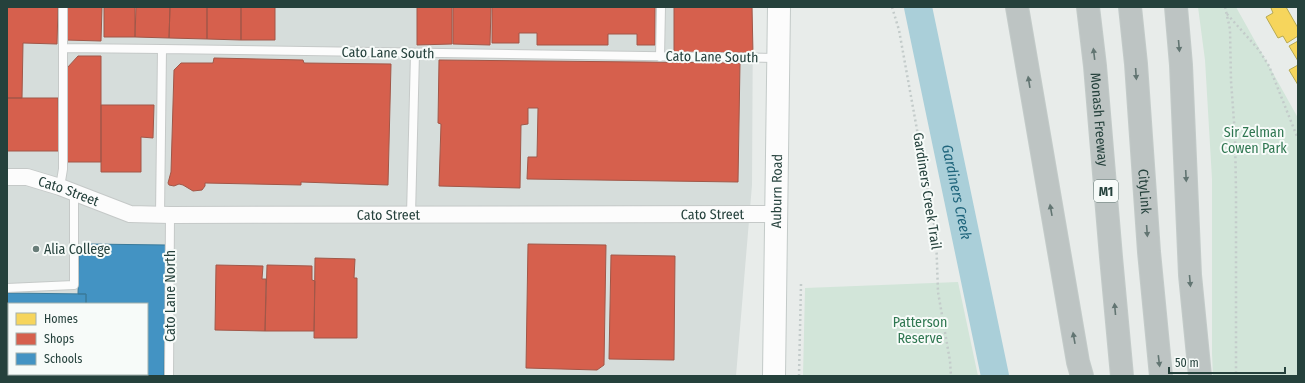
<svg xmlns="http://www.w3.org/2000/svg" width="1305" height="383" font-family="'Fira Sans Condensed',sans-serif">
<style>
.built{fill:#d6dddb;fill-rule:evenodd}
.green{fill:#d2e5d9}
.homes{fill:#f6d55c;stroke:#b7a952}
.shops{fill:#d6604d;stroke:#a15748}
.schools{fill:#4393c3;stroke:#3a7a9a}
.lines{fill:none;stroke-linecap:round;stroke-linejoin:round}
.river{stroke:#aacfd9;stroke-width:28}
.lane-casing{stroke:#c5c9c8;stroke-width:10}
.street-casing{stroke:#c5c9c8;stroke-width:18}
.secondary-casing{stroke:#c3cac8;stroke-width:24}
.highway-casing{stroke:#c3cbc9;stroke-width:24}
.path{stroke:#c3cbca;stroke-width:2.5;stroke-dasharray:2 3;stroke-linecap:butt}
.lane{stroke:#fcfcfc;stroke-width:8}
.street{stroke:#fcfcfc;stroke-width:16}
.secondary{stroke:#fcfcfc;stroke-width:22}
.highway{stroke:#bdc4c3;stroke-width:22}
.oneway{fill:#627572}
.poi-dot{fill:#697d79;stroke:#f7fbf9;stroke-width:1.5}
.labels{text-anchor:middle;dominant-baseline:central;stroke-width:4;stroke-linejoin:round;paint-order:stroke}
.shield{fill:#f7fbf9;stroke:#647975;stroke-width:1}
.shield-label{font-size:13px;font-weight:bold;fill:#25413c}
.street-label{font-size:14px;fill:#25413c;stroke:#f7fbf9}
.park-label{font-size:14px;fill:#2f7751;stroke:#f7fbf9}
.poi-label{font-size:14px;fill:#25413c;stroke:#f7fbf9;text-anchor:start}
.water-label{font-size:15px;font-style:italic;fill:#1f657c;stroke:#f7fbf9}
</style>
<rect width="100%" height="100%" fill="#e8ecea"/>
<path class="built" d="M7,7H753L752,185L736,376H7ZM9,304H147V374H9Z"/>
<path class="green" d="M1198,7H1236L1298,118V376H1213L1212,353V179L1205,60Z
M958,282L978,376H803L805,288Z"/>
<path class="homes" d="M1273,7H1286L1298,28V36L1287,43L1283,36L1278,38L1266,17L1273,13L1271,8Z
M1298,41V61L1289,46Z
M1298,65V85L1289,70Z"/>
<path class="shops" d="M7,7H58L57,44L23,43L22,98H7Z
M67,7H102L101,41L66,40Z
M104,7H135V37H104Z
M136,7H170L169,38L135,37Z
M170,7H207V39L169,38Z
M207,7H241V40L207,39Z
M241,7H275V40H241Z
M417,7H452V44L417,45Z
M453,7H491L490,45L453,44Z
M492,7H655V45H637V34H608V45H537V33H519V43H492Z
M674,7H752L753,54H674Z
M78,56H101V162H67V68Z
M214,58L303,60L304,63L391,64L388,185L301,182V185L205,183V186L202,190L193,191L183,185L179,184L174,186L169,185L168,183L171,172L174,70L181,63H213Z
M439,60L740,63L738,182L527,179L528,157H537L538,108H528V124L521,125L520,188L439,186L441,124L438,123Z
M7,98H58L59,151H7Z
M101,105H154L153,138L141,137V172H101Z
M528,244L606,245L604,365L597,370L526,368Z
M611,255L675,256L674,360L609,359Z
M315,258L355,259L354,278H357V338H314Z
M216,265L263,266L262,279H266L265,331L215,330Z
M267,265L312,266V280L315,281L314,331H265Z"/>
<path class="schools" d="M88,244L166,245L164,376H85V374H147V304H86V294H78L79,254L87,255Z
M7,293L86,294V304H9V373H7Z
M18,374H85V376H34Z"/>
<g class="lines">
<path class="river" id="s1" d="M918,7L995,376"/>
<defs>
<path id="lane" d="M63,48L162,49
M660,57L661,7
M60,187L63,169V7
M160,215L162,49L778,58
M411,215L415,53
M7,288L74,285V193
M169,376L170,215"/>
<g id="street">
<path id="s2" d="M7,177H27L60,187L130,214L170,215L776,214"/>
</g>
<g id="secondary">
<path id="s3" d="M774,376L779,7"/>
</g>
<g id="highway">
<path d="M1017,7L1078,362L1082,376"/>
<path id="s4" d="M1088,7L1095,66L1111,257L1122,376"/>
<path id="s5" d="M1130,7L1136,64L1149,252L1161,376"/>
<path d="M1176,7L1181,65L1190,275L1200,376"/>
</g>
</defs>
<use href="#lane" class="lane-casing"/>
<use href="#street" class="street-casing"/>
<use href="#secondary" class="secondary-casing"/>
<use href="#highway" class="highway-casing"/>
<path class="path" d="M892,7L899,30L936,235L938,292L950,361L951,376
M1225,7L1230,29L1231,81L1235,135L1236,191V376
M1227,14L1259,50L1269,66L1298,139
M799,376L801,284"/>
<use href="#lane" class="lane"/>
<use href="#street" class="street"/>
<use href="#secondary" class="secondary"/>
<use href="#highway" class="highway"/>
</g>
<defs><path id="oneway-solid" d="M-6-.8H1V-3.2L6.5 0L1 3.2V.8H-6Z"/></defs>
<g class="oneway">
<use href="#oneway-solid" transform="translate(1179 46) rotate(85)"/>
<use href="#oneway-solid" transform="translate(1094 54) rotate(-97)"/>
<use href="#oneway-solid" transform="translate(1136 74) rotate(86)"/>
<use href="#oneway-solid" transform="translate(1029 82) rotate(-99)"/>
<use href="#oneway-solid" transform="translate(1186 176) rotate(87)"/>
<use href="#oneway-solid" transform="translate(1051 210) rotate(-100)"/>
<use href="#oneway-solid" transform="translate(1147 231) rotate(86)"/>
<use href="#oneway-solid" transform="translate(1190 281) rotate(85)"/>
<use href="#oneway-solid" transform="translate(1115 309) rotate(-95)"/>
<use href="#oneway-solid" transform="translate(1074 338) rotate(-100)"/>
<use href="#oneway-solid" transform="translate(1159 361) rotate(83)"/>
</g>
<circle class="poi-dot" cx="36" cy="249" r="4"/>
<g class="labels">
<rect class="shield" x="1094" y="180" width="24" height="22" rx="3"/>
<g class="shield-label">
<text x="1106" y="191">M1</text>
</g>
<g class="street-label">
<text transform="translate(388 53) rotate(1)">Cato Lane South</text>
<text transform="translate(712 57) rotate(1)">Cato Lane South</text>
<text stroke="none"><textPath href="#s4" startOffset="113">Monash Freeway</textPath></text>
<text stroke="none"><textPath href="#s2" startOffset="64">Cato Street</textPath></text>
<text stroke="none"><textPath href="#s3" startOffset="185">Auburn Road</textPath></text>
<text transform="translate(927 191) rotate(81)">Gardiners Creek Trail</text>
<text stroke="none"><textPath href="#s5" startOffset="185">CityLink</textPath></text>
<text stroke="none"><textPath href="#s2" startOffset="712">Cato Street</textPath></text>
<text stroke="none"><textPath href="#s2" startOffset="388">Cato Street</textPath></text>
<text transform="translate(170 296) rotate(-90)">Cato Lane North</text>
</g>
<g class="park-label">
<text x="1254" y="132">Sir Zelman<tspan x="1254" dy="16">Cowen Park</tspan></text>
<text x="920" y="322">Patterson<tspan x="920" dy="16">Reserve</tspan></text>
</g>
<g class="poi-label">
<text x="44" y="249">Alia College</text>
</g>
<g class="water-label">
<text stroke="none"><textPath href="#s1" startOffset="189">Gardiners Creek</textPath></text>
</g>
</g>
<rect width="1305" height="383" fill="none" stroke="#25413c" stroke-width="16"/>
<rect x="8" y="303" width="140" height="72" fill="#f7fbf9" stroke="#a3b1ad"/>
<rect x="16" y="313" width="20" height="12" fill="#f6d55c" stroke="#a3b1ad"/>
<text x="44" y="323" font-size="12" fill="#25413c">Homes</text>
<rect x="16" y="333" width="20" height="12" fill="#d6604d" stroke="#a3b1ad"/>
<text x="44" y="343" font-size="12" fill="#25413c">Shops</text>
<rect x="16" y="353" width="20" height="12" fill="#4393c3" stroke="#a3b1ad"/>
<text x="44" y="363" font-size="12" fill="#25413c">Schools</text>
<path d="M1169 367v6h116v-6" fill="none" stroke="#25413c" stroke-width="2"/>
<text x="1175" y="367" font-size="12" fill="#25413c" stroke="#f7fbf9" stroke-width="3" paint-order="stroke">50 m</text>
</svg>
